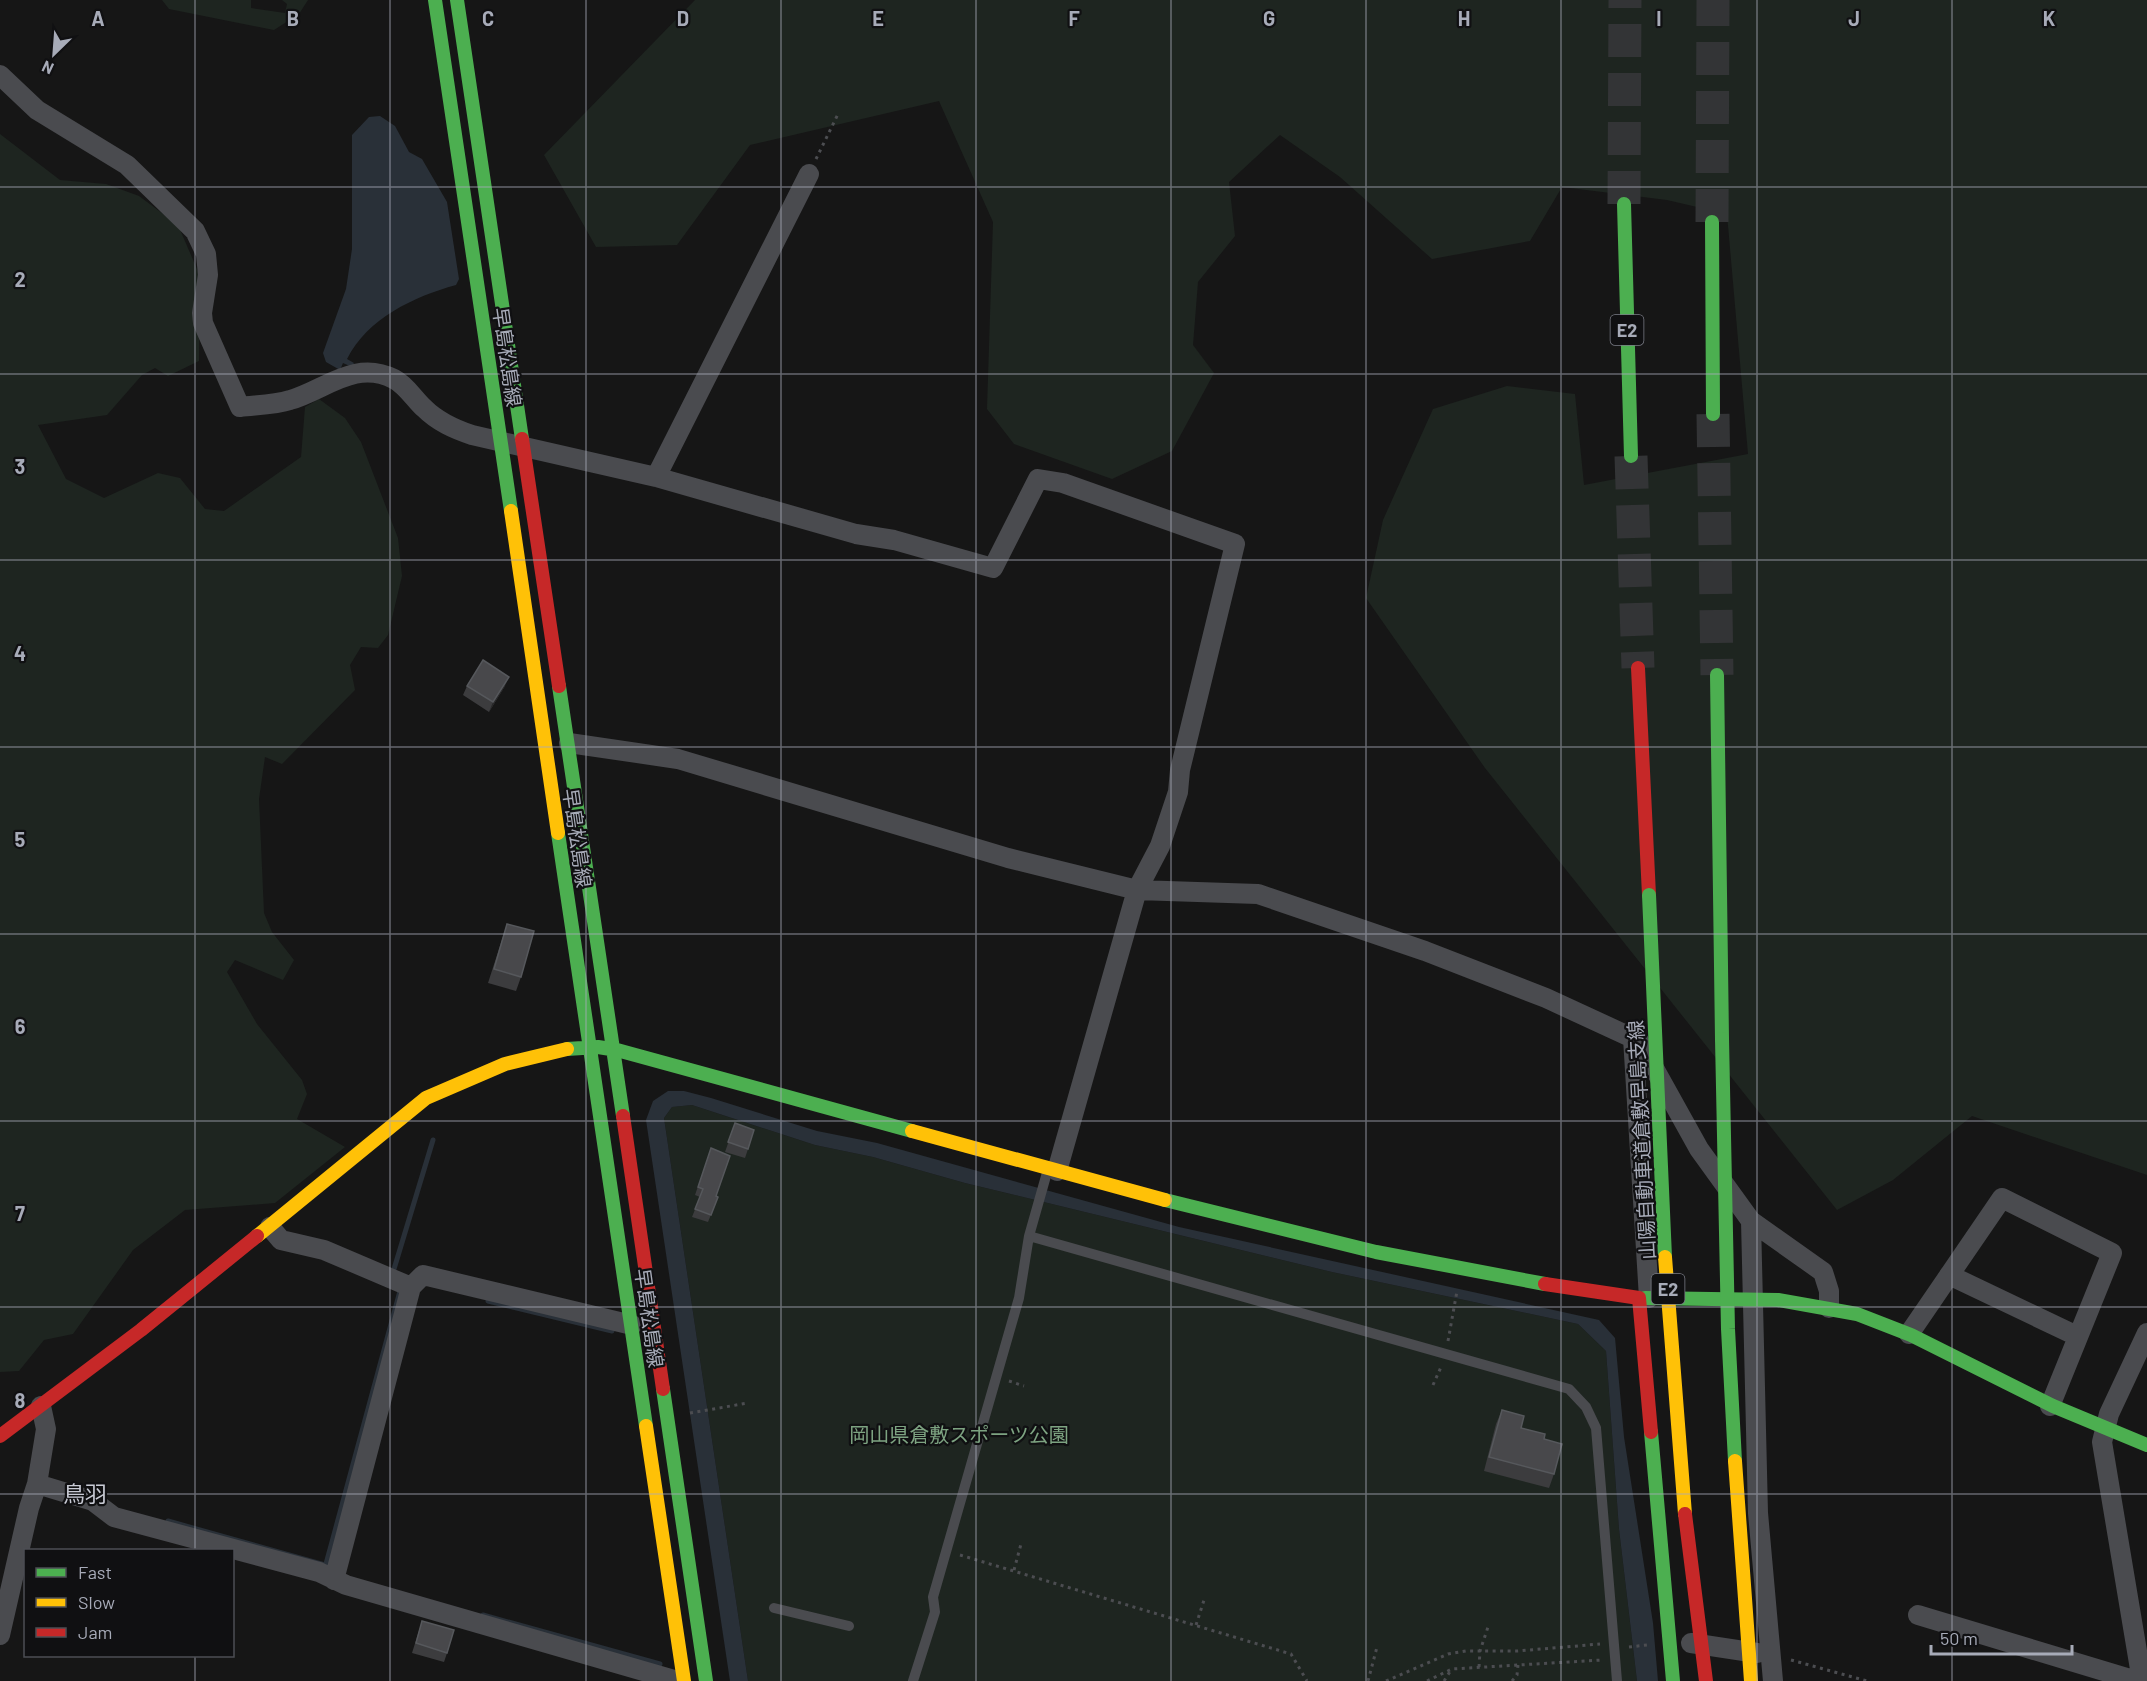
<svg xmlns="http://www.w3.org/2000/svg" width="2147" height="1681" font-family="Barlow,'Noto Sans JP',sans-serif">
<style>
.green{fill:#1e2520}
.water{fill:#293038}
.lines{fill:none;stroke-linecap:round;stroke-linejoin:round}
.stream{stroke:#293038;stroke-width:5}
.highway-tunnel{stroke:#333436;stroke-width:33;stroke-dasharray:33 16;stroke-linecap:butt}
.path{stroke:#4c4d51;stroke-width:3;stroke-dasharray:3 4.5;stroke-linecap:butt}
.lane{stroke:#4a4b4f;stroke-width:10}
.street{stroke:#4a4b4f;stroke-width:20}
.fast{stroke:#4caf50;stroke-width:14}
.slow{stroke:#ffc107;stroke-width:14}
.jam{stroke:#c62828;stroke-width:14}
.fast-bridge{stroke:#4caf50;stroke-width:14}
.slow-bridge{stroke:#ffc107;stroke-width:14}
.jam-bridge{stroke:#c62828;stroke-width:14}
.wall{fill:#3c3c3e}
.shaded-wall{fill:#282829}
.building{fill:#48484b;stroke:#56585c;stroke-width:1.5}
.grid{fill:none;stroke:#a7abb8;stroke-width:1.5;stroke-opacity:0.55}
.labels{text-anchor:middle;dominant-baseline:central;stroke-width:4.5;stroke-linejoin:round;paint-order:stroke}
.shield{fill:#101012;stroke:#7a7c86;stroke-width:1.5}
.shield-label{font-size:18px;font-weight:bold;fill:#a7abb8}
.street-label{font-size:20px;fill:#a7abb8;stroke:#101012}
.park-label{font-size:20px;fill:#7da381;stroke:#101012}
.quarter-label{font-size:22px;fill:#c8cad4;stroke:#101012}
.grid-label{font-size:20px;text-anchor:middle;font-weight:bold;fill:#a7abb8;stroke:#101012;stroke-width:4.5;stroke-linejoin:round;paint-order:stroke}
</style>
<rect width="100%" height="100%" fill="#161616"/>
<path class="green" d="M162,0H251V8L285,13L287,4L282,0H308L299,14L274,30L169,9Z
M695,0H2147V1175L1972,1116L1893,1180L1837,1210L1485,768L1366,598L1383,520L1433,409L1507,386L1575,394L1584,485L1748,454L1727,214L1667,200L1562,187L1530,241L1432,259L1340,177L1280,135L1229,182L1235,236L1198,282L1193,345L1214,373L1172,451L1112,479L1014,444L987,409L993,222L939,101L750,145L677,245L596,247L544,155Z
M0,134L60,180L106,184L139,196L178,225L200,276L199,361L168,376L155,368L142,375L107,415L38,425L66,479L104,498L158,473L180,478L205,509L224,511L301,457L305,407L319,399L345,418L361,442L398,538L402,576L388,635L378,648L361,647L350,665L355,690L282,764L265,757L259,799L264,913L272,932L294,960L283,980L235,960L227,972L257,1024L302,1080L307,1094L297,1119L345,1147L275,1203L185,1210L133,1250L73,1334L44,1340L19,1371L0,1372Z
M692,1105L815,1145L873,1157L965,1183L1332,1272L1578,1324L1606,1351L1619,1529L1637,1681H748L664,1118L672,1107Z"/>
<path class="water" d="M380,116L395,126L409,152L422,159L447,202L459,279L456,285C413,297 368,318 347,359L354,363L352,367L343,363L340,370L326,362L323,353L346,289L352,249V135L369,117Z
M668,1091H684L711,1098L817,1131L877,1143L1179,1227L1599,1320L1615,1338L1624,1437L1653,1623L1658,1681H1637L1619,1529L1606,1351L1578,1324L1332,1272L965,1183L873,1157L815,1145L692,1105L672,1107L664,1118L748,1681H730L646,1120L653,1101Z"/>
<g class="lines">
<path class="stream" d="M394,1269L433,1140
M488,1301L612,1331
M168,1521L332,1567
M326,1564L400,1291
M483,1615L660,1664"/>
<path class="highway-tunnel" d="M1624,204L1625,0
M1712,222L1713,0
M1713,414L1717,675
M1631,456L1638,668"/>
<path class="path" d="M816,159L839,112
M1448,1341L1457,1291
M1009,1381L1024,1386
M1433,1385L1441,1367
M690,1413L748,1403
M960,1555L1291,1654L1307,1681
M1014,1570L1021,1544
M1196,1625L1205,1597
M1629,1647L1647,1645
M1791,1660L1867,1681
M1479,1667L1480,1651L1488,1627
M1368,1681L1377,1647
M1386,1681L1448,1654L1466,1651H1518L1600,1644
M1427,1681L1452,1669L1602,1660
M1444,1681L1451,1670
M1512,1681L1517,1675L1518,1665"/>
<path class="lane" d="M1029,1236L1569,1389L1586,1407L1596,1428L1617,1681
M774,1608L849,1626
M913,1681L935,1612L933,1597L1019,1298L1029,1236L1048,1169"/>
<path class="street" d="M0,75L37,110L127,165L195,231L206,254L208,275L202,313L203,323L240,407C256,405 275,405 290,400C325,390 355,359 394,379C406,385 415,400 424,408C438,422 454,429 472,435L656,477L856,534L894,540L993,568L1038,479L1063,483L1235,544L1180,770L1178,792L1160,846L1137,890L1057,1171
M656,477L809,174
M569,743L678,759L1008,858L1137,890L1258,894L1425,951L1546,998L1639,1041L1699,1149L1751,1221L1758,1513L1773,1681
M1633,1038L1649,1298
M1751,1221L1823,1272L1829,1291V1308
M270,1227L281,1240L324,1250L411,1287
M1949,1275L2077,1336
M1909,1334L2002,1198L2112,1253L2050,1406
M37,1484L46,1429L41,1406
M334,1580L411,1287L423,1275L632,1325
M1918,1615L2137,1681
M0,1635L29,1508L37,1484L93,1501L114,1517L319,1572L346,1585L678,1681
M1691,1643L1757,1653
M2142,1681L2102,1442L2109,1414L2147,1333"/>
<path class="fast" d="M435,0L511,511
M457,0L522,439
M1624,204L1631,456
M1712,222L1713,414
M1717,675L1722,1039
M559,686L623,1116
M558,833L646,1426
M567,1049L598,1047L617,1050L912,1131
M1165,1200L1376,1252L1545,1284
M1645,1298L1778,1300L1857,1314L1911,1335L2053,1406L2147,1445
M663,1389L706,1681
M1651,1432L1673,1681"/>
<path class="slow" d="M511,511L558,833
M912,1131L1165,1200
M257,1236L426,1098L505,1064L567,1049
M646,1426L684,1681"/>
<path class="jam" d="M522,439L559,686
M1638,668L1649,895
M623,1116L663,1389
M1545,1284L1639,1298L1651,1432
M0,1436L141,1330L257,1236"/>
<path class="fast-bridge" d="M1649,895L1665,1257
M1722,1039L1728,1329L1735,1461"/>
<path class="slow-bridge" d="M1665,1257L1685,1514
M1735,1461L1751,1681"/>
<path class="jam-bridge" d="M1685,1514L1706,1681"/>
</g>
<path class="wall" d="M467,686H505L489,712L463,695Z
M507,924L521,977L516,991L488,983Z
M735,1123L748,1149L745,1158L725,1152Z
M711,1148L716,1196L718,1197L708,1222L692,1217L700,1197L695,1195Z
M1502,1410L1521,1428L1544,1439L1554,1474L1549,1488L1484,1471L1496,1424Z
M422,1621L447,1653L444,1662L412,1653Z"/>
<path class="shaded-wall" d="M509,677L505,686L489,712L493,702Z"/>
<path class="building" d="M483,660L509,677L493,702L467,686Z
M507,924L534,931L521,977L494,969Z
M735,1123L754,1130L748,1149L728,1142Z
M711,1148L730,1156L716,1196L718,1197L711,1215L695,1209L703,1189L698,1187Z
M1502,1410L1524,1416L1521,1428L1545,1434L1544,1439L1562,1444L1554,1474L1489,1457Z
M422,1621L454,1630L447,1653L416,1643Z"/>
<path class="grid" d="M195,0V1550M390,0V1681M586,0V1681M781,0V1681M976,0V1681M1171,0V1681M1366,0V1681M1561,0V1681M1757,0V1681M1952,0V1681M0,187H2147M0,374H2147M0,560H2147M0,747H2147M0,934H2147M0,1121H2147M0,1307H2147M0,1494H2147M195,1656V1681"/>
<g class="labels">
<g class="shield">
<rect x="1610.5" y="315" width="33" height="30" rx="4.5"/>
<rect x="1651.5" y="1274" width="33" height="30" rx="4.5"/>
</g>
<g class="shield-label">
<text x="1627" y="330">E2</text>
<text x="1668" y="1289">E2</text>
</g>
<g class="street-label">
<text transform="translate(508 357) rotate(82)">早島松島線</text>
<text transform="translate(578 838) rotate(82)">早島松島線</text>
<text transform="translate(1641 1140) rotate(-93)">山陽自動車道倉敷早島支線</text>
<text transform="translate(650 1318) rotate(82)">早島松島線</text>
</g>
<g class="park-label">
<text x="959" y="1434">岡山県倉敷スポーツ公園</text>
</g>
<g class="quarter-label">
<text x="85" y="1493">鳥羽</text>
</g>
</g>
<g class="grid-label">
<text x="98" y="26">A</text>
<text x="293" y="26">B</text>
<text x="488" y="26">C</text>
<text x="683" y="26">D</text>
<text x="878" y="26">E</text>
<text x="1074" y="26">F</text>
<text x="1269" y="26">G</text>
<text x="1464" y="26">H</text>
<text x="1659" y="26">I</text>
<text x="1854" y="26">J</text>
<text x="2049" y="26">K</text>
<text x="20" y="287">2</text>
<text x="20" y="474">3</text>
<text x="20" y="661">4</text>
<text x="20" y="847">5</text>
<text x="20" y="1034">6</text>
<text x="20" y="1221">7</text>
<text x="20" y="1408">8</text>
</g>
<rect x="24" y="1549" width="210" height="108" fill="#101012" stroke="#4c4e54" stroke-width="1.5"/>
<rect x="36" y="1568" width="30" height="9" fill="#4caf50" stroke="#4c4e54" stroke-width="1.5"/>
<text x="78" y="1579" font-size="18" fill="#a7abb8">Fast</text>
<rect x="36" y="1598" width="30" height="9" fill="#ffc107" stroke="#4c4e54" stroke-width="1.5"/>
<text x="78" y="1609" font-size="18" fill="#a7abb8">Slow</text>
<rect x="36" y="1628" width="30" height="9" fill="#c62828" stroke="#4c4e54" stroke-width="1.5"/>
<text x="78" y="1639" font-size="18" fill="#a7abb8">Jam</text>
<g transform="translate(54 54) rotate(205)" stroke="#101012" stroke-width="4.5" paint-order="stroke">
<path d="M0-4.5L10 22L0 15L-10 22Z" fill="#a7abb8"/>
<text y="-9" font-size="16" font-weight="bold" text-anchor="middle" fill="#a7abb8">N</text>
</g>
<path d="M1931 1645v9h141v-9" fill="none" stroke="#a7abb8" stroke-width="3"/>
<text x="1940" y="1645" font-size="18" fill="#a7abb8" stroke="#101012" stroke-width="4.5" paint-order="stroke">50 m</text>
</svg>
